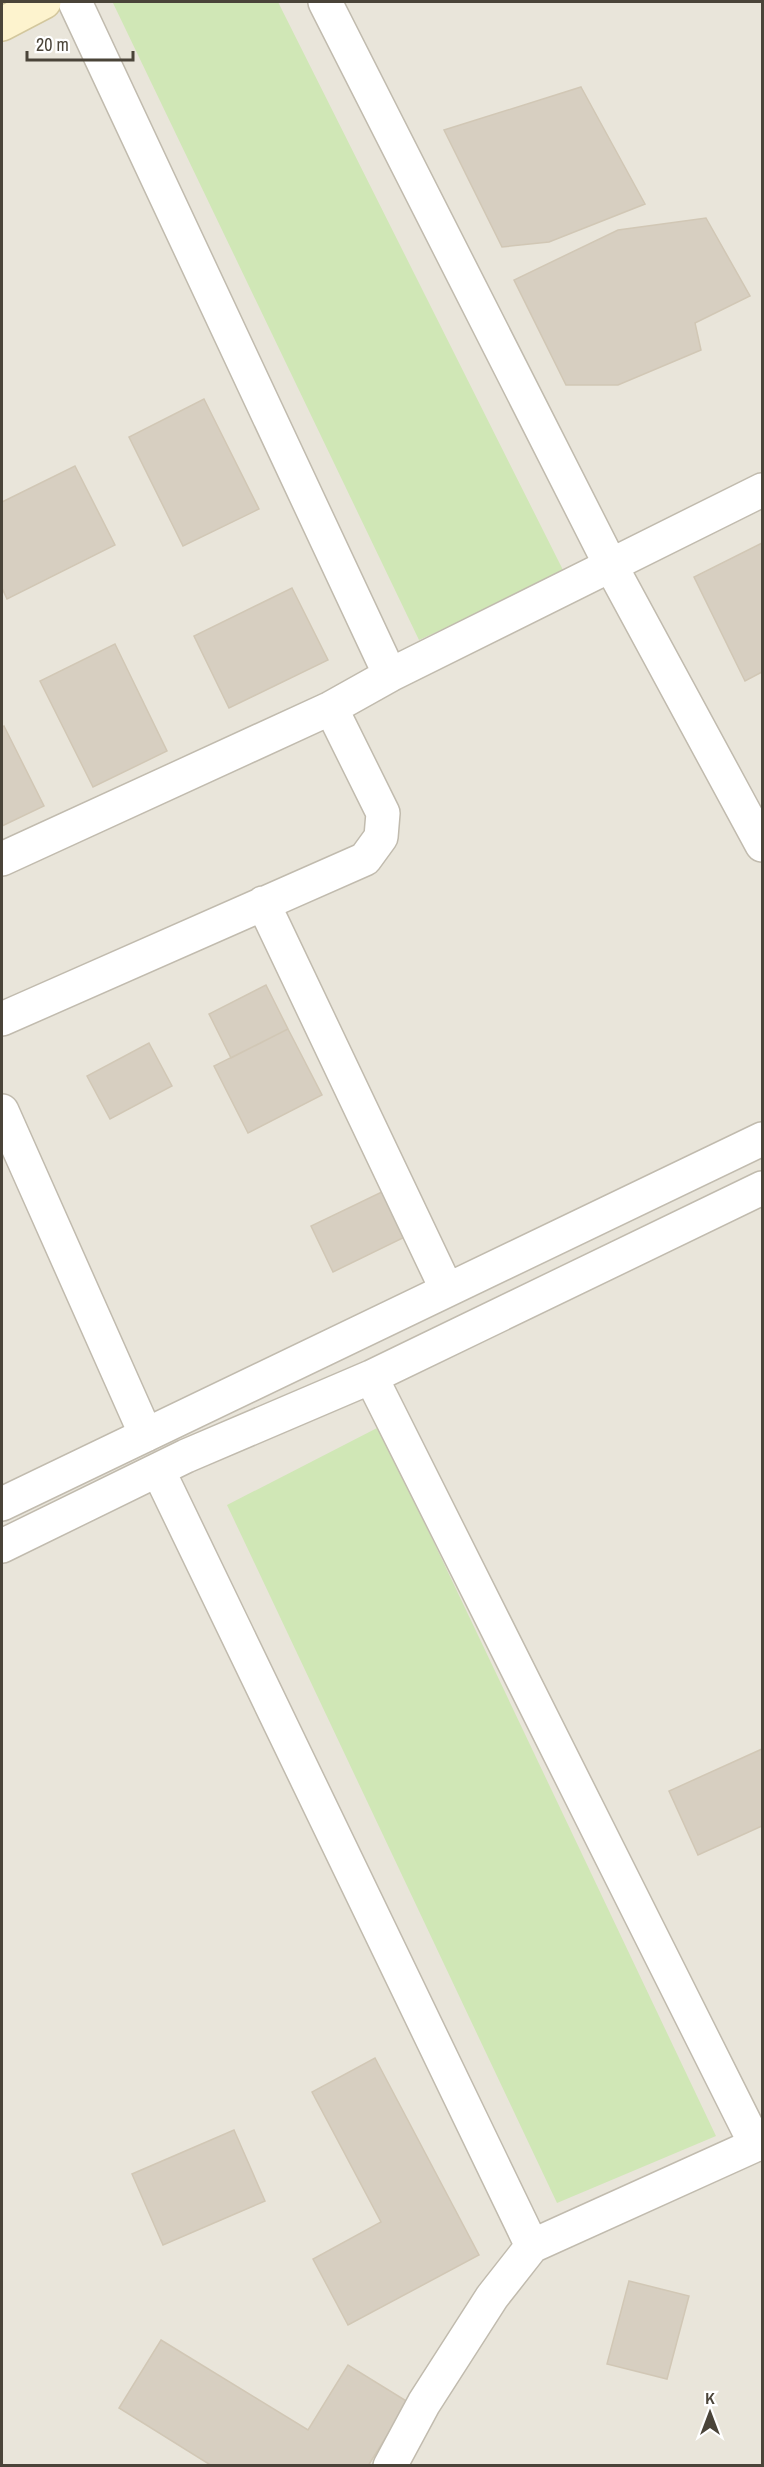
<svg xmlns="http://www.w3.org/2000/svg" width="764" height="2467" font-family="'Archivo Narrow',sans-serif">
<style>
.residential{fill:#e9e5da}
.green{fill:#d0e7b6}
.building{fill:#d7cfc1;stroke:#d1c7b5;stroke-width:1.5}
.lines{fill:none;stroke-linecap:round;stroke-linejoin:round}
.minor-casing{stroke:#c1bbae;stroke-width:36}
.secondary-casing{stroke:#d3c79d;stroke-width:36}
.minor{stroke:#fff;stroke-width:33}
.secondary{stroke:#fdf3ce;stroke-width:33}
</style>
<rect width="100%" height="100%" fill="#f5f3ec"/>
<path class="residential" d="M2,2H762V2465H2Z"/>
<path class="green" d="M117,2H278L565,574L419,640L113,3Z
M379,1427L716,2136L557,2203L227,1505Z"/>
<path class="building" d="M581,87L645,204L549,242L502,247L444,130Z
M706,218L750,296L695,323L701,350L618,385H566L514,280L618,230Z
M204,399L259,509L183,546L129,437Z
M75,466L115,545L7,599L2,588V502Z
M762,543V672L745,681L694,577Z
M292,588L328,660L229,708L194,636Z
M115,644L167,751L93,787L40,681Z
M4,726L44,806L2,826V727Z
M266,985L288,1029L231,1058L209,1014Z
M288,1029L322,1095L248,1133L214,1066Z
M149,1043L172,1086L110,1119L87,1076Z
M388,1189L409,1235L333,1272L311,1226Z
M762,1749V1826L698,1855L669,1791Z
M375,2058L479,2255L348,2325L313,2259L381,2222L312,2092Z
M234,2130L265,2201L163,2245L132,2174Z
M629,2281L689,2296L667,2379L607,2364Z
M161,2340L308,2430L348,2365L408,2402L368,2466H212L119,2408Z"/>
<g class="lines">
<defs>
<path id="minor" d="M75,2L390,675
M325,2L611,566L762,845
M2,859L331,708L390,675L762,490
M263,903L447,1290
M2,1019L365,859L381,837L383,813L331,708
M2,1111L146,1435
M371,1377L756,2145
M158,1470L532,2246
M2,1504L762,1139
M2,1546L186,1456L371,1377L762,1188
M390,2466L424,2403L492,2297L532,2246L762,2142"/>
<path id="secondary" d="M2,24L44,2"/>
</defs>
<use href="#minor" class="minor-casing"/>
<use href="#secondary" class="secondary-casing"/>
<use href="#minor" class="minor"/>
<use href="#secondary" class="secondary"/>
</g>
<rect width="764" height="2467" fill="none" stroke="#4a4439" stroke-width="6"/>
<g transform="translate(710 2413)" stroke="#ffffff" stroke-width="4.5" paint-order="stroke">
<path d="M0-4.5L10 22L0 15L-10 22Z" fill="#4a4439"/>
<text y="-9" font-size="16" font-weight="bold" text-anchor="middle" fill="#4a4439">K</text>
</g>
<path d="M27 51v9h106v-9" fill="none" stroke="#4a4439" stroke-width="3"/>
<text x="36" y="51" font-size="18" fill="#4a4439" stroke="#ffffff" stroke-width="4.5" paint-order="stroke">20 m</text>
</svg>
